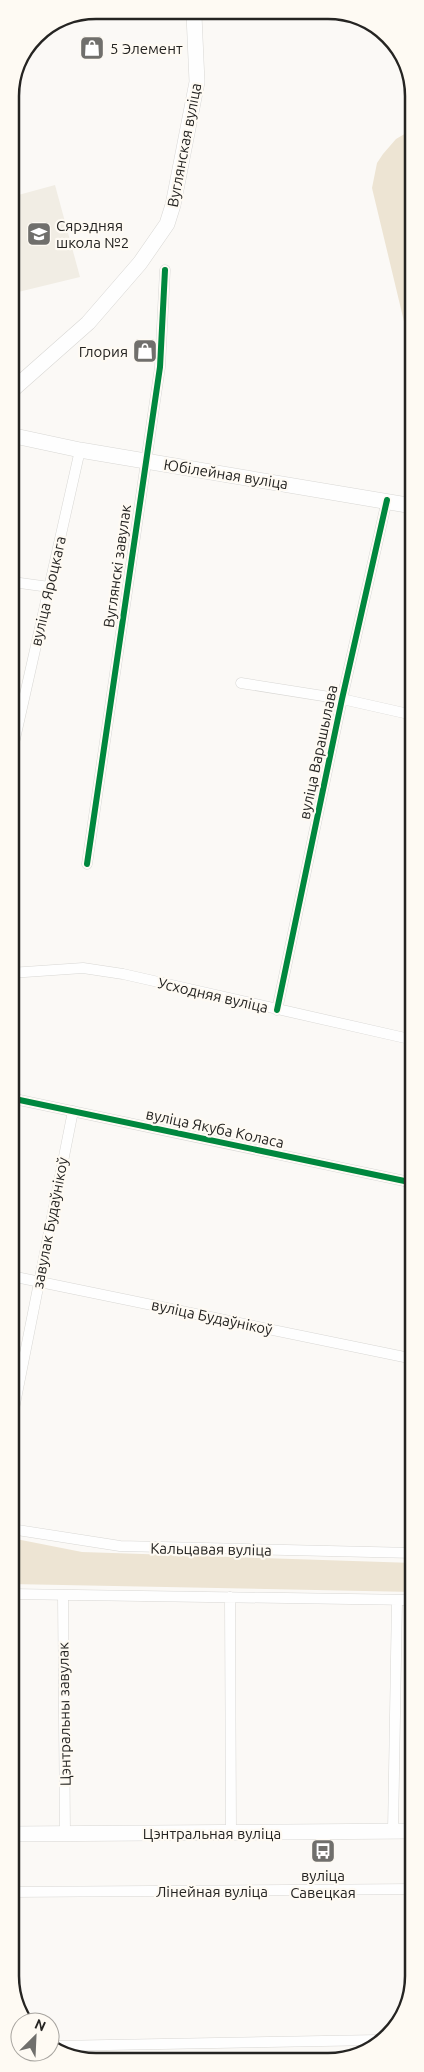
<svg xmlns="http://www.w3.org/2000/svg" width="424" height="2072" font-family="Ubuntu,sans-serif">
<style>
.built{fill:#f1ede4}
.green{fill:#ede4d3}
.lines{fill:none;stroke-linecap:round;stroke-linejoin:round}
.street-casing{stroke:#d8d7d4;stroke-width:11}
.secondary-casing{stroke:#d8d7d4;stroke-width:16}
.street{stroke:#fefefe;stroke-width:10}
.secondary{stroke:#fefefe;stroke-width:15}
.cycleway-casing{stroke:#fefaf3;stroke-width:9}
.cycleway{stroke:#00873e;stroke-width:6}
.labels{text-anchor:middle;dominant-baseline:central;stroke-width:4.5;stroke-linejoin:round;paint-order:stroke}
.poi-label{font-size:15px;fill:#252422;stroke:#fefaf3;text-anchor:start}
.street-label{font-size:15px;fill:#252422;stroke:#fefaf3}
.rim{fill:none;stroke:#252422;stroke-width:2.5}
</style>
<rect width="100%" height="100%" fill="#fbf9f6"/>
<path class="built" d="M55,185L80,277L10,294V196L11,197Z"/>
<path class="green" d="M413,129V343L407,334L372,188L377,163L383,154L396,139Z
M11,1538L82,1552L414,1563V1592L11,1584Z
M408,1899H414V1981L408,1994Z"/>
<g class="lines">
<defs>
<path id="street" d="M10,585L20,583L49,587
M241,683L342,699L413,715
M10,761L80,450
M87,864L160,367L165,270
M10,973L83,968L123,974L414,1040
M277,1010L342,699L387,500
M10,1098L414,1183
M11,1276L414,1359
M11,1424L73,1111
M412,1468L414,1461
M11,1529L120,1546L414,1553
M11,1594L414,1600
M63,1595L65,1834
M230,1597L231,1833
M393,1831L397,1600
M11,1892L414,1889
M54,2046L378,2040"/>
<path id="secondary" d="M10,392L88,323L140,263L167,224L173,205L197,82L194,15
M10,435L80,450L413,506
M11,1834L414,1831"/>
</defs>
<use href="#street" class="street-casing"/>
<use href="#secondary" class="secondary-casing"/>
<use href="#street" class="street"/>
<use href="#secondary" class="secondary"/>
<defs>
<path id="cycleway" d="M87,864L160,367L165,270
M277,1010L342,699L387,500
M10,1098L414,1183"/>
</defs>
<use href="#cycleway" class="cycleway-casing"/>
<use href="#cycleway" class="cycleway"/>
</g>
<defs>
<symbol id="shop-square" viewBox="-11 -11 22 22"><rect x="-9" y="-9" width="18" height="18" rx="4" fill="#706f6c" stroke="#fefaf3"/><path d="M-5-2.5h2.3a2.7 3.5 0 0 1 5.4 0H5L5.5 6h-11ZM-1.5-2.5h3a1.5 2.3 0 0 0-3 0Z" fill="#fff"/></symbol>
<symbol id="school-square" viewBox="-11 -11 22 22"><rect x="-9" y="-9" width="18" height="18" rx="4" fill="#706f6c" stroke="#fefaf3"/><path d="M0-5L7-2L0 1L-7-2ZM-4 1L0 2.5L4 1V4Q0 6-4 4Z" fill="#fff"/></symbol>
<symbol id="bus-square" viewBox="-11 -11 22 22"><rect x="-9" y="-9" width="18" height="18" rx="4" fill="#706f6c" stroke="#fefaf3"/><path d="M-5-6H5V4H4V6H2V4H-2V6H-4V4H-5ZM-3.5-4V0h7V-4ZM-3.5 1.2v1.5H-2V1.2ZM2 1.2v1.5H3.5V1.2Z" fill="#fff"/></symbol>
</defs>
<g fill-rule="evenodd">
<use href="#shop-square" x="78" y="34" width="28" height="28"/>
<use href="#school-square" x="25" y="220" width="28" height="28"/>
<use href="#shop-square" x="131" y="337" width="28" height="28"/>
<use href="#bus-square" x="309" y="1837" width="28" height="28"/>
</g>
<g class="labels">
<g class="poi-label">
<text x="110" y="48">5 Элемент</text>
<text x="56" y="225">Сярэдняя<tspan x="56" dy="17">школа №2</tspan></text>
<text x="128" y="351" text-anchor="end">Глория</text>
<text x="323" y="1875" text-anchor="middle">вуліца<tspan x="323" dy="17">Савецкая</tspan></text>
</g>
<g class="street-label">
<text transform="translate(184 145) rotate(-79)">Вуглянская вуліца</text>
<text transform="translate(226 474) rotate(9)">Юбілейная вуліца</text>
<text transform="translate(117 566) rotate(-82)">Вуглянскі завулак</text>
<text transform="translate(48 591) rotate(-77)">вуліца Яроцкага</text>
<text transform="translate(318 752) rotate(-78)">вуліца Варашылава</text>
<text transform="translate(213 995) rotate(13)">Усходняя вуліца</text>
<text transform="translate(215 1128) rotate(12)">вуліца Якуба Коласа</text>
<text transform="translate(50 1223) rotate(-79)">завулак Будаўнікоў</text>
<text transform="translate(212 1317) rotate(12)">вуліца Будаўнікоў</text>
<text transform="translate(211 1549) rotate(1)">Кальцавая вуліца</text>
<text transform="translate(64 1714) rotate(-91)">Цэнтральны завулак</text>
<text x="212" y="1833">Цэнтральная вуліца</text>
<text x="212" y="1891">Лінейная вуліца</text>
</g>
</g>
<path d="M0 0H424V2072H0ZM96 19H328A77 77 0 0 1 405 96V1976A77 77 0 0 1 328 2053H96A77 77 0 0 1 19 1976V96A77 77 0 0 1 96 19Z" fill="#fefaf3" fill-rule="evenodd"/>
<path class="rim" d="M96 19H328A77 77 0 0 1 405 96V1976A77 77 0 0 1 328 2053H96A77 77 0 0 1 19 1976V96A77 77 0 0 1 96 19Z"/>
<g transform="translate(35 2037) rotate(24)"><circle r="24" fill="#fefaf3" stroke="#a7a49f"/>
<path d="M0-4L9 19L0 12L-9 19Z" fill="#706f6c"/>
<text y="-8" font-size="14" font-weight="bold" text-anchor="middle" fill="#252422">N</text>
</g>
</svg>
